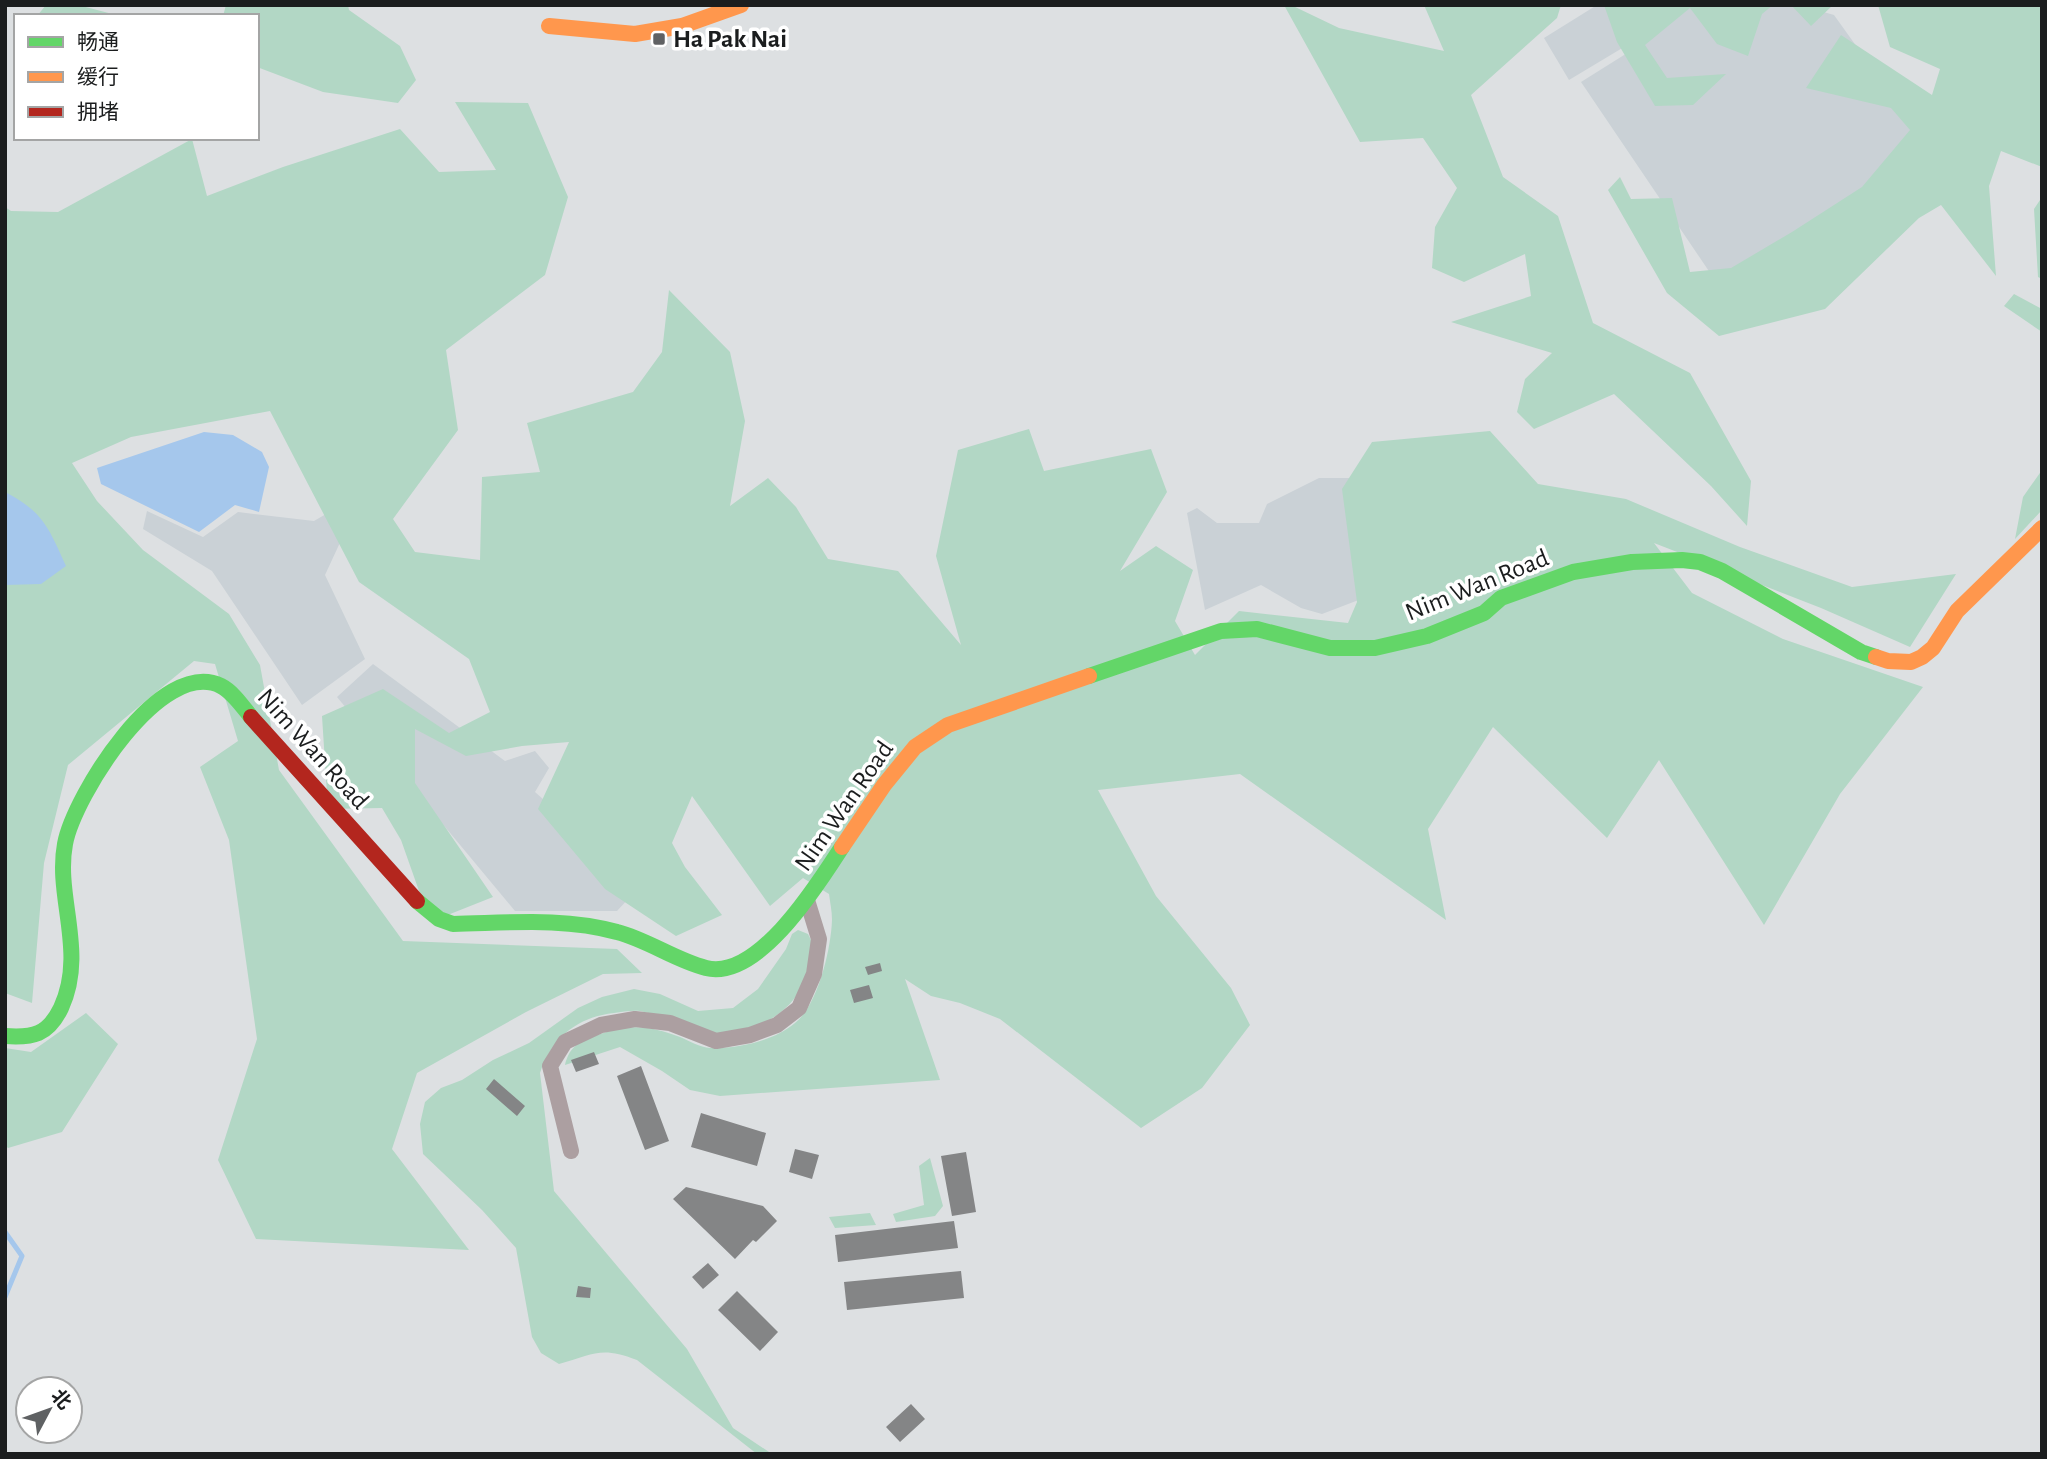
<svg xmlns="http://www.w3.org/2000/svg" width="2047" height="1459" font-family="'Alegreya Sans','Noto Sans SC',sans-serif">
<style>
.built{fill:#cad1d6}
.green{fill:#b2d7c5}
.water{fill:#a5c7ec}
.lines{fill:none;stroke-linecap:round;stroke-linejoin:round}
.stream{stroke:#a5c7ec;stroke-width:5}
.building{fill:#848586}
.street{stroke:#ac9fa1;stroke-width:16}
.fast{stroke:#63d668;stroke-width:16}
.slow{stroke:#ff974d;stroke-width:16}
.jam{stroke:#b3261e;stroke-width:16}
.poi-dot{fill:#5f6163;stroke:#fff;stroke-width:2.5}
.labels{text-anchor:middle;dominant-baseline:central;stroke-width:7;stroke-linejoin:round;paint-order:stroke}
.poi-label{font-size:26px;font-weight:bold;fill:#1b1d1e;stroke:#fff;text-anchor:start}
.street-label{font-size:26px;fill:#1b1d1e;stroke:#fff}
</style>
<rect width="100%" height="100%" fill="#dde0e2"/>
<path class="built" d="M1597,5H1609L1629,44L1569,80L1544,38Z
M1683,5H1799L1834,15L1920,135L1875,192L1721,289L1581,82L1632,50Z
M1319,478H1357L1369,596L1322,614L1301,608L1261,585L1205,610L1187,513L1197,508L1217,523H1259L1267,504Z
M338,507L350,521L325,575L365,659L302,705L212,571L143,529L147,511L203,537L238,512L314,521Z
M373,664L505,761L535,751L549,768L535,792L579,831L630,897L617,911H515L337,697Z"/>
<path class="green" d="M46,5H78L120,16H37Z
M226,5H348L349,10L400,46L416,80L398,103L323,92L257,67V16H223Z
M1284,5H1291L1339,28L1444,51L1424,5H1561L1557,18L1471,95L1503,177L1558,216L1593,323L1690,373L1751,481L1747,526L1711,486L1614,394L1534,429L1517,412L1525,379L1552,353L1451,322L1531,296L1525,254L1464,282L1432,268L1435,227L1457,188L1423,138L1360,142Z
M1604,5H1773L1762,14L1748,56L1717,44L1690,8L1645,45L1667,78L1726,74L1693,105L1655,106L1617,42Z
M1791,5H1833L1811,26Z
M1878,5H2042V167L2001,151L1989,186L1996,276L1941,205L1919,218L1825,309L1719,336L1667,293L1608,190L1620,177L1631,199L1672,198L1690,272L1731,268L1792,232L1862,187L1910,130L1891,108L1806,88L1841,35L1932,95L1940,69L1890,47Z
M455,102L528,103L568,197L545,275L446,350L458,430L393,519L415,552L480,560L482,477L540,472L527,423L633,392L662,352L669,290L730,352L745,421L730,506L768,478L796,507L828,559L898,571L961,645L936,556L958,450L1029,429L1044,471L1151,449L1167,492L1120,571L1156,546L1193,570L1175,621L1195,655L1239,611L1348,623L1357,602L1342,489L1372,442L1490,431L1538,484L1626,499L1740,547L1852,587L1956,574L1910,647L1821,608L1654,543L1692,593L1783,639L1923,687L1840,794L1764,925L1659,760L1607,838L1493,727L1428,829L1446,920L1240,774L1098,790L1156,896L1231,988L1250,1025L1202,1088L1141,1128L1000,1019L960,1003L931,996L905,979L940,1080L720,1096L690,1090L662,1071L620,1047L565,1065C569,1049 576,1043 592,1037C626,1024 645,1024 680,1037C689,1041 700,1047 710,1048C737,1049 774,1041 795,1023C818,1005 831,949 832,920C832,911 830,902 829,894L803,878L770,906L692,796L672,843L685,867L722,915L676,936L605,889L538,809L569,742L522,746L466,756L415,729V783L493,897L430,922L401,840L382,808L328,809L322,716L383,689L449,733L490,712L469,659L359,582L270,411L131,437L72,463L97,501L143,550L229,614L260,665L279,770L403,941L617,949L642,973L603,974L526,1012L417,1073L392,1149L469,1250L256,1239L218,1160L257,1039L229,840L200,767L238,741L215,664L194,661L68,765L44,863L32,1003L5,993V207L11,211L58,212L192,139L207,196L283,167L400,129L439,172L496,170Z
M2042,197V279L2038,277L2034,209Z
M2014,294L2042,309V332L2004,306Z
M2042,470V510L2015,539L2023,497Z
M798,930L808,934L813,944C810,960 807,981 797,995C779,1021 739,1040 707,1032C685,1026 664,1016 640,1011C632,1010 622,1012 614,1013C577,1017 552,1038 540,1073L554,1191L687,1349L733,1428L772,1454H757L637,1360C601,1346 594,1354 559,1364L541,1353L532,1337L516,1248L482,1210L423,1154L420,1124L425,1102L441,1088L462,1080L493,1060L529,1043L578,1008L602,997L634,989L660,994L698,1011L733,1008L758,989L786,949L792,934Z
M86,1013L118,1044L62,1132L8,1148L5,1145V1048L31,1052Z
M930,1158L943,1206L935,1216L896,1222L893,1214L924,1205L919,1166Z
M870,1213L876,1225L835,1228L829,1217Z"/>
<path class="water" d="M204,432L233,435L262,452L269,467L259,512L235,505L199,532L101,484L97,468Z
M5,492C44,512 49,529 66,566L41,584L5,585Z"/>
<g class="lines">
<path class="stream" d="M5,1232L22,1256L5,1297"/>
</g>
<path class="building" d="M880,963L882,971L868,975L865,967Z
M869,985L873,998L854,1003L850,990Z
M594,1052L599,1064L576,1072L571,1060Z
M641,1066L669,1141L645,1150L617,1076Z
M494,1079L525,1106L517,1116L486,1089Z
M701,1113L766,1133L757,1166L691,1147Z
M795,1149L819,1155L812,1179L789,1172Z
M966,1152L976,1212L952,1216L941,1156Z
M686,1187L763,1206L777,1221L756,1242L753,1240L735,1259L673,1199Z
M954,1221L958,1248L838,1262L835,1235Z
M708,1263L719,1275L703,1289L692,1277Z
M961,1271L964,1298L847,1310L844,1282Z
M578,1286L591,1288L590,1298L576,1297Z
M737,1291L778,1332L760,1351L718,1310Z
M911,1404L925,1419L900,1442L886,1427Z"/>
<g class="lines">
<path class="street" d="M571,1151L550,1066L565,1042L601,1025L635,1019L670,1023L716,1041L750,1035L777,1025L799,1008L814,974L819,939L807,900"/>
<path class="fast" d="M1089,676L1221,631L1257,629L1330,648H1375L1427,636L1484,613L1501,598L1573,572L1632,562L1682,560L1700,562L1722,571L1861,652L1876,657
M417,901L439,919L453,924C508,923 564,917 617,932C648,940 675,960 706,968C758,981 818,884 842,847
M5,1036C33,1038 48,1035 61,1008C87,952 55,897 65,844C74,796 161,656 221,686C233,692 243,707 251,717"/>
<path class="slow" d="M549,26L635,34L682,26L741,5
M1876,657L1888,661L1911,662L1922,657L1933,648L1957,611L2042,528
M842,847L884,785L915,747L948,725L1089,676"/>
<path class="jam" d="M251,717L417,901"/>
</g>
<rect class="poi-dot" x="652" y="32" width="14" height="14" rx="3.5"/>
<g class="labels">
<g class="poi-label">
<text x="673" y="39">Ha Pak Nai</text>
</g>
<g class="street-label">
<text transform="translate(1477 585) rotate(-22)">Nim Wan Road</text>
<text transform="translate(313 749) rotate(48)">Nim Wan Road</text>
<text transform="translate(844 806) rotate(-55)">Nim Wan Road</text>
</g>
</g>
<rect width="2047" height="1459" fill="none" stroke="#1b1d1e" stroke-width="14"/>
<rect x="14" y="14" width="245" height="126" fill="#ffffff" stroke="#a4a5a5" stroke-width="2"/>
<rect x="28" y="37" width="35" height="10" fill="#63d668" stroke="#a4a5a5" stroke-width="2"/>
<text x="77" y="49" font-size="21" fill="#1b1d1e">畅通</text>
<rect x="28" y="72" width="35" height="10" fill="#ff974d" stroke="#a4a5a5" stroke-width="2"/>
<text x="77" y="84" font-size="21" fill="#1b1d1e">缓行</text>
<rect x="28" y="107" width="35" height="10" fill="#b3261e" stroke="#a4a5a5" stroke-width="2"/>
<text x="77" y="119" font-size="21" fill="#1b1d1e">拥堵</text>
<g transform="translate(49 1410) rotate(49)"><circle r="33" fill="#ffffff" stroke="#a4a5a5" stroke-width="2"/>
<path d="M0-5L12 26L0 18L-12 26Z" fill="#5f6163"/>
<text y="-10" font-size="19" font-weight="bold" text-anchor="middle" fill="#1b1d1e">北</text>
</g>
</svg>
